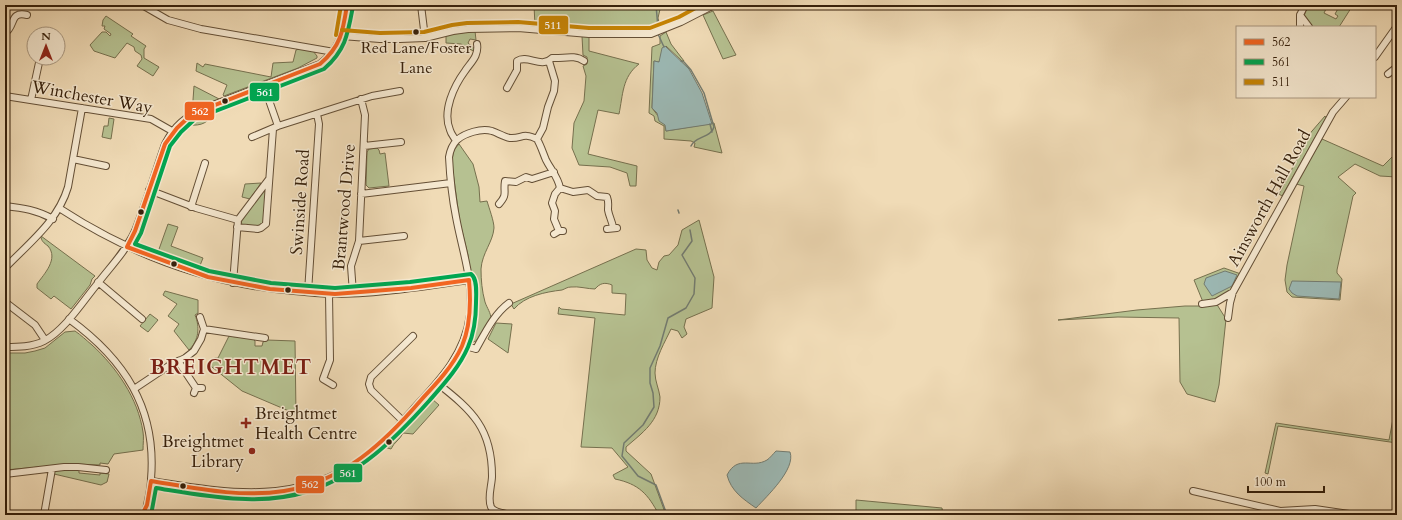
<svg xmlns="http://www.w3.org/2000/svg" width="1402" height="520" font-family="Cardo,serif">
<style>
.green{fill:#b6c191;stroke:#76704e}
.water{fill:#9cb9b5;stroke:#737c71}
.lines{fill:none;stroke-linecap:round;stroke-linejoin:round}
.stream{stroke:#737c71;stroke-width:1.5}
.minor-casing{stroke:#644f36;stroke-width:8}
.minor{stroke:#f5e8d0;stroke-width:6}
.bus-1-casing{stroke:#f5e8d0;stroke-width:7}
.bus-2-casing{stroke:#f5e8d0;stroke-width:7}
.bus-3-casing{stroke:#f5e8d0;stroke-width:7}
.bus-1{stroke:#f26522;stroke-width:4}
.bus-2{stroke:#00a651;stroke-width:4}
.bus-3{stroke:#c78403;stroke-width:4}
.bus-dot{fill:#36200b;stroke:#f5e8d0;stroke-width:1.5}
.poi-dot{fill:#8f2418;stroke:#f5e8d0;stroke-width:1.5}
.labels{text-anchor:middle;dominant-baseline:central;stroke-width:3;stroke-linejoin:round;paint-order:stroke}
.bus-label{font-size:16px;fill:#36200b;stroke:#f5e8d0}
.street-label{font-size:17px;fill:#36200b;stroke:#f5e8d0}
.poi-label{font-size:17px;fill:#36200b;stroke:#f5e8d0;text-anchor:start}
.district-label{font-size:21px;font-weight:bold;letter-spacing:1px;fill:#7a1f14;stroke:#f5e8d0}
.line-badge{stroke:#f5e8d0;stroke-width:1.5}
.badge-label{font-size:11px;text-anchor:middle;font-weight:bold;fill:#fff}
</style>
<rect width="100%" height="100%" fill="#f0dbb6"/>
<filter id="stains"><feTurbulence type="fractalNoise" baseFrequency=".005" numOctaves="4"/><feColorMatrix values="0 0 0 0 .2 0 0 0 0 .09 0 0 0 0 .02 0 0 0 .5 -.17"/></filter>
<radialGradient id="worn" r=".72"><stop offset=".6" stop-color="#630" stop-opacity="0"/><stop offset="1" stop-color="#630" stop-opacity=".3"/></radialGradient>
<path class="green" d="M534,5H661L658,18L660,27L657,28L655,27C640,36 557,28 535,26Z
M1308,5H1328L1324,13L1336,19L1338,16L1335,14L1340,5H1353L1339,27H1313L1304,16Z
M713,11L736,55L723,59L703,15Z
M106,16L133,34L131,36L146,46L144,49V58L159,67L153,76L137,66L142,59L141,55L135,51L134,47L127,43L115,58L94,51L90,45L102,32H106L110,36L111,34L104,29L105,26H102L103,20Z
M475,31L476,40L470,39L468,43L475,49V52L461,44L446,43V35Z
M666,32L671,44L684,61H682L666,46L659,62L654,61L652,108L665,125L666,131L714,123L722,153L694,147L695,143L691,141L664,139V126L655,121L654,116L649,113L652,47L660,44V36Z
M582,36H589V51L639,64C622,77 623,95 619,114L598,110L588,154L637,166L636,186H630L627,173L610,167L579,165L572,148L574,123L584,101L586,76L583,66L587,64V57L583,55Z
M299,49L313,51L317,56V58L298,68L224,96L223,95L227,85L196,71L197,63L203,67L205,64L271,77L273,63L293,62L296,50Z
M194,86L223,101L192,114Z
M217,111C206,123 204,126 187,125L201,117Z
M1325,116L1326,118L1282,196L1279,194L1291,171L1306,138Z
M109,118L114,119L111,139L102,137L104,126H108Z
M1322,139L1383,166L1397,152V177L1380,176L1355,164L1338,177L1356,193L1353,196L1337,270V273L1342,279L1340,300L1292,297L1287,292L1285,280L1287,265L1304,186L1296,184Z
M459,144L473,164L479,187L480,202L487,201C489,208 494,221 494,228C493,242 482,253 481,269C481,280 482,291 485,302C487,308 491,313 491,319L476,341L471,343L467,341V339L472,288L468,255L460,223L452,165L453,151Z
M377,148L379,150L380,154L385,153L389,186L369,188L366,185L367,152L369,149Z
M261,183L250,199L242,197L245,184Z
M264,190H266L264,221L259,226L242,225L241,220Z
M699,220L714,277L712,308L686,319L684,327L687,334L682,338L678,331L671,329C665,342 655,358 655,373C655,381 659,389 660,397C660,421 642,433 626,447V451L651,474L666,515H659C648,494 639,484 615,479L613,475L628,467L612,448L581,447L595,318L558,314L559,307L561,309L625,315L626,294L612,293V285C605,282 600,283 595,289C588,289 578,286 571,287C567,287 565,289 562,290C545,292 525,296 514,309L511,304L636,249L646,250L647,260L652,268L657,270L659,262L664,256L669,255L678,245L682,230Z
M168,224L178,227L171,246L203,258L199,268L158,252Z
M41,236L95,276L92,279L90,285L71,309L54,296L51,299L37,288V284C44,274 59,259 48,246C44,243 41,241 41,236Z
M1224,268L1241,274L1230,291L1213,300L1203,302L1194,280Z
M165,291L198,300V313L195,315C200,327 199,340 189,350L174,331L179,324L168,316L177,304L163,295Z
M1216,303L1226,319L1219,385L1215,402L1187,394L1180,382L1179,318L1118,317L1058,320L1137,310L1185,306H1207Z
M150,314L158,320L148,332L140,326Z
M496,323L512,324L508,353L488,339Z
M75,331C81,335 86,340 92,345C116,367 138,398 143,432C144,437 143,444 143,450L114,454L108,464L100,463V465L73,464L5,470V353H25L35,351L45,348L65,332Z
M229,336L253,339L255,341V346H262L263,342L267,340L295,341L296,414L242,391L207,363L215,358H218Z
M1397,398V411L1392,440H1397V443L1278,426L1268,474L1265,473L1276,423L1389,440Z
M432,399L439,405L413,434L403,433C400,440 394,442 391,449L384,447Z
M60,467L79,468V473L100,475V473L109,474L107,482L101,485L54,474L55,471Z
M856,500L942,508L943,515H856Z"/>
<path class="water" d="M665,46L689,69L702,93L712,124L666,131L665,125L659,121L657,113L652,108L654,61L659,62L662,48Z
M1225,271L1237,275L1232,286L1212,296L1204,284L1206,278Z
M1292,281L1341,282L1339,299L1297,296L1292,293L1289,289Z
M776,451L790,452C796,469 767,496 756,508C743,499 731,491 727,475C738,454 752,469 767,460C770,458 773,454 776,451Z"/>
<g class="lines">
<path class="stream" d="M656,5L658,28
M658,34L664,47
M681,61L684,62L691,70L704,93L714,127C711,138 695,136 691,146
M710,124L712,132
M678,210L679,213
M667,515L656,485L638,476L622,456L624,443L643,425L654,407L653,393L650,383V368L660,346L668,318L686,308L694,294L695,278L682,255L692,241L690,230"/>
<defs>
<path id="minor" d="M142,5L168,20L201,29L334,52
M421,5L425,38
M1305,5L1300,15L1309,27
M1300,15V27
M5,33C16,26 9,11 27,15
M342,36L380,39H400L425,38L453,31L468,29L518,28L589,34H651L681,22L714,5
M1375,57L1397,26
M549,61L555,81L554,91L548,107L543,128L537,139C541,146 543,153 546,160C551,170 558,177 560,188L573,192L588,190L597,196L607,197C609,202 608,205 608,210C609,216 612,221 613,227
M1388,74L1397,67
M264,86L278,126
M507,88L517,70V61C528,54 541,69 552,58C563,59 574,54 584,61
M5,96L151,119L172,131
M31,100L40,58
M252,137L278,126L372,96L400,91
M456,141C454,137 451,134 450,130C442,111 454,86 465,71C471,62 479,56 477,44
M364,146L401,142
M73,159L106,166
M149,190L196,208L238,220
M361,194L451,183
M499,204C508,194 503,193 505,181L516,182L526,177L532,179L554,172
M5,206C23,208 37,210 53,219
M191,207L205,163
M59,208C131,255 209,284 294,291C307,292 320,294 333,294C379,294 424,286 469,280
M237,227L258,229L261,228L266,224L273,129
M607,229L617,228
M559,231L554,219L555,211L552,203L555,194L560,188
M554,234L559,231H563
M359,241L404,236
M5,268C29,243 58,221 68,187L82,108
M98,282L142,319
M233,283L238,220L269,179
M308,292L319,124L317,114
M353,293L351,266L359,241L365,115L361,99
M329,294L330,360L323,379L333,385
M5,302L35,325L45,340
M1202,304L1216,302L1233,292
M1228,318L1230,303L1233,292L1333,112L1346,97
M69,319C124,359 157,408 151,479C151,491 147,503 145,515
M204,329L265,338
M462,345L476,349C485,333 494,314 509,303
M5,347C18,347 32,347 44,341C65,330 83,301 98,283C111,266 126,251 135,231C146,203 155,173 165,144C175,125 185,117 205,108L320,64C343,46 342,32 347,5
M178,361L196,388
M437,383C473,411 492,429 492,476C492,485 487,498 491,507C494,513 505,513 511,515
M134,389L170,365L185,358L194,351L201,339L204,329L200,317
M194,393L196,388H202
M403,421L371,390L369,384L371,377L413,336
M5,474L64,467H78L106,470
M151,481C228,493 295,506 364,458C384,443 401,423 417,405C442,378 465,353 470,315C474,282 462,250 456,217C452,197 450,177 449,157C450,151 452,145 457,140C465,133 481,128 492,131C498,133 504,137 510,138C522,139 522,132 537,139
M1193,491L1280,511L1315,509L1356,515
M44,515L52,469
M1394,515H1397"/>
</defs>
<use href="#minor" class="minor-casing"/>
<use href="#minor" class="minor"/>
<defs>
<path id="bus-1" d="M142,515L147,505L151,481C194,488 240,498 284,491C344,481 384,443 422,399C437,383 453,366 462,346C471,325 471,302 469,280L411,288L335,294L270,289L208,277L127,247L135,231L165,144L177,128L192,114L320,64C341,46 343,31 347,5"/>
<path id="bus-2" d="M151,515L156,488C206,496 260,507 309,491C359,475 395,439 429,401C443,385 459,368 468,347C474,333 476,318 476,303C476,295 478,279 471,274L410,282L335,288L271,283L209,271L135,244L141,233L170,146L181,132L195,119L324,69C346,50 348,33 353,6"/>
<path id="bus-3" d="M342,30L380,33L424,32L452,25L467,23L518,22L589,28H650L679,17L701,5
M336,35L341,5"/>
</defs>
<use href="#bus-1" class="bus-1-casing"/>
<use href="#bus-2" class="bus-2-casing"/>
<use href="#bus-3" class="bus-3-casing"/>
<use href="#bus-1" class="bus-1"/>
<use href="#bus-2" class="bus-2"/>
<use href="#bus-3" class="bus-3"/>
</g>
<g class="bus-dot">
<circle cx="416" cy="32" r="3.5"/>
<circle cx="225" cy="101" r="3.5"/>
<circle cx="141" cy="212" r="3.5"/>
<circle cx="174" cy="264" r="3.5"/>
<circle cx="288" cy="290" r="3.5"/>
<circle cx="389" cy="442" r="3.5"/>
<circle cx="183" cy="486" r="3.5"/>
</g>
<g class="poi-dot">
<path d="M244 417h4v4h4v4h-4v4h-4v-4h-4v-4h4z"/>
<circle cx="252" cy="451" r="4"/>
</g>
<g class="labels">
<g class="bus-label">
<text x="416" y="48">Red Lane/Foster<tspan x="416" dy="20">Lane</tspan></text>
</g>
<g class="street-label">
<text transform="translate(92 97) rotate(10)">Winchester Way</text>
<text transform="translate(1269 198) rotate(-61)">Ainsworth Hall Road</text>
<text transform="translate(300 202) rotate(-86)">Swinside Road</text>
<text transform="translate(344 207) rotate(-85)">Brantwood Drive</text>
</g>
<g class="poi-label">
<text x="255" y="413">Breightmet<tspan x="255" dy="20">Health Centre</tspan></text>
<text x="244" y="441" text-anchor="end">Breightmet<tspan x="244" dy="20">Library</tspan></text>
</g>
<g class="district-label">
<text x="231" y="367">BREIGHTMET</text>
</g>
</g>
<g class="line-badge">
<rect x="538" y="15" width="31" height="20" rx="4" fill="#c78403"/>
<rect x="249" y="82" width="31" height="20" rx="4" fill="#00a651"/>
<rect x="184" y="101" width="31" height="20" rx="4" fill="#f26522"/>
<rect x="333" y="463" width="30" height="20" rx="4" fill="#00a651"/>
<rect x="295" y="475" width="30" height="19" rx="4" fill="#f26522"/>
</g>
<g class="badge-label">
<text x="553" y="29">511</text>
<text x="265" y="96">561</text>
<text x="200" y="115">562</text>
<text x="348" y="477">561</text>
<text x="310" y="488">562</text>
</g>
<rect width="1402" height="520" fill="none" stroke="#f0dbb6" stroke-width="20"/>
<rect x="6" y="6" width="1390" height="508" fill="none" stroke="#36200b" stroke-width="2"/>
<rect x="10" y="10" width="1382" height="500" fill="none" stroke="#36200b"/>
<rect x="1236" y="26" width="140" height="72" fill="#f5e8d0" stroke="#a99881"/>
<rect x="1244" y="39" width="20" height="6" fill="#f26522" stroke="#a99881"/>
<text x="1272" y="46" font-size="12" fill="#36200b">562</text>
<rect x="1244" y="59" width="20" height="6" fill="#00a651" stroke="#a99881"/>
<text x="1272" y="66" font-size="12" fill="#36200b">561</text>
<rect x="1244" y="79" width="20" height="6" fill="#c78403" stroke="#a99881"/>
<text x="1272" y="86" font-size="12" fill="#36200b">511</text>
<g transform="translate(46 46)"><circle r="19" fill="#f5e8d0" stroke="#a99881"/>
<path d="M0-3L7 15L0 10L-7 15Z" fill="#8f2418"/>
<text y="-6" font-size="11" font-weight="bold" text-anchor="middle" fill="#36200b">N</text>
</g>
<path d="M1248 486v6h76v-6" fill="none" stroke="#36200b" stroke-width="2"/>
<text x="1254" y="486" font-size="12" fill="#36200b" stroke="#f5e8d0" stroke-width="3" paint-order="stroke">100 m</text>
<rect width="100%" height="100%" filter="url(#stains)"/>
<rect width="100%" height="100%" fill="url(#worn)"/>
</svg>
